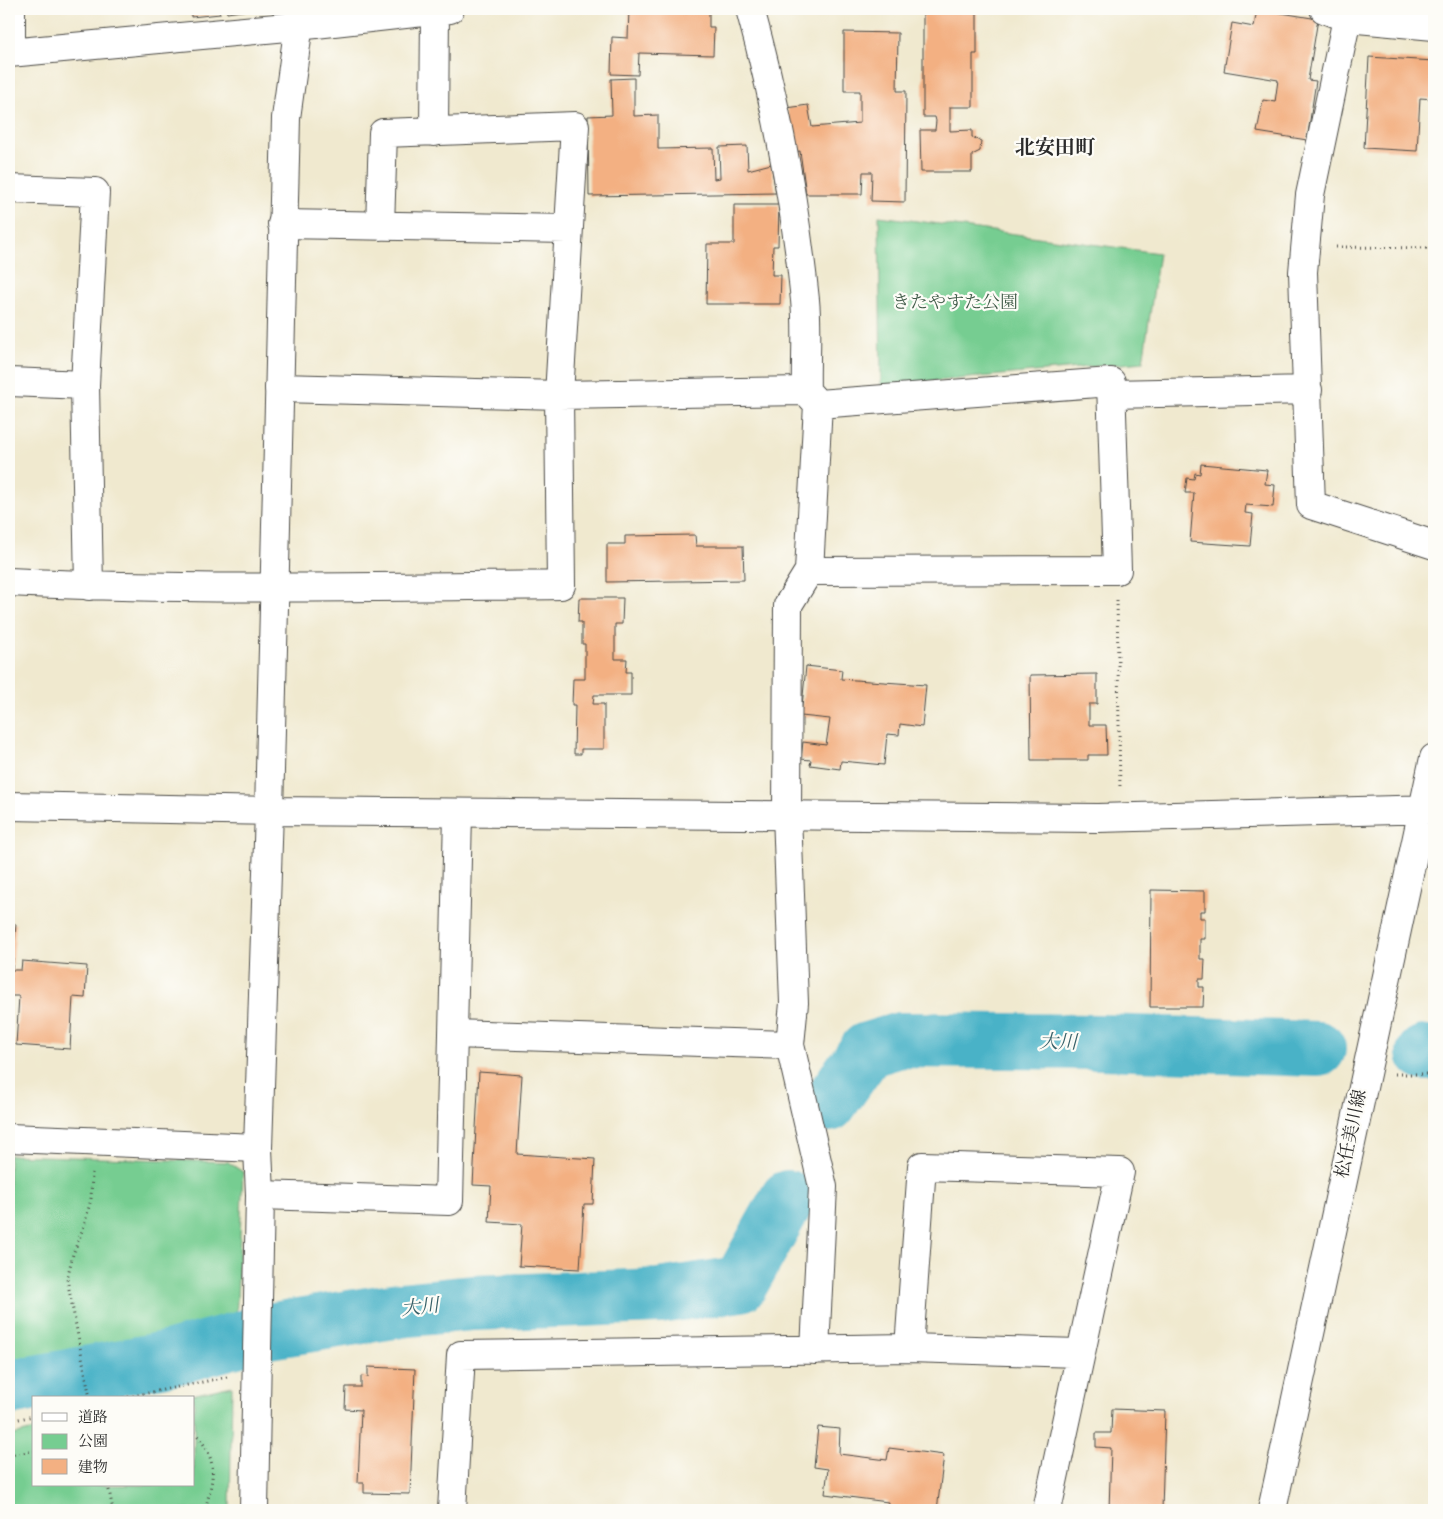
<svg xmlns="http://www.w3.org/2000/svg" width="1443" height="1519" font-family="Vollkorn,'Noto Serif JP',serif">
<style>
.park{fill:#76cd91;stroke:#507c5e}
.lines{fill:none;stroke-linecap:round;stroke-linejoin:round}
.river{stroke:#49b2c7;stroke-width:56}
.building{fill:#f3b082}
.street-casing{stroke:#494844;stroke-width:30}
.secondary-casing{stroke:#494844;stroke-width:30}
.path{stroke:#494844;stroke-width:3;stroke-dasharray:1 4;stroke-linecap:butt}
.street{stroke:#fff;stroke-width:28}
.secondary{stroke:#fff;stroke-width:28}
.labels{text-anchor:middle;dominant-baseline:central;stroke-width:4.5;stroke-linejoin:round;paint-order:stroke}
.park-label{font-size:18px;fill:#425c4a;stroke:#fdfcf7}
.street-label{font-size:18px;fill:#2b2b2b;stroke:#fdfcf7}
.water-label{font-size:19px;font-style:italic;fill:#376169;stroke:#fdfcf7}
.quarter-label{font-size:20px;font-weight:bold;fill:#2b2b2b;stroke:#fdfcf7}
</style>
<rect width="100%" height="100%" fill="#fdfcf7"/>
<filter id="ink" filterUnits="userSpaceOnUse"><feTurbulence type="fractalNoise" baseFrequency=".02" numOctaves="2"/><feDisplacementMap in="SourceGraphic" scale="10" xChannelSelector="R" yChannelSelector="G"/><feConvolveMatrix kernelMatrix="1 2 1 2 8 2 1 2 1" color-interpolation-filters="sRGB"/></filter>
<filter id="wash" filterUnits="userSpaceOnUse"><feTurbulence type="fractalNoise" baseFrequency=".0096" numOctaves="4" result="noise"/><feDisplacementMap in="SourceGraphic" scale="20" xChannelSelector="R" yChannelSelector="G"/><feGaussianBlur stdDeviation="1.12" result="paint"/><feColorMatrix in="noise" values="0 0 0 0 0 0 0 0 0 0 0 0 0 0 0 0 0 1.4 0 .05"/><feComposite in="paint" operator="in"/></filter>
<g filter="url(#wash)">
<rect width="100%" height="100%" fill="#f0e9cf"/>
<path class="park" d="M879,216L1159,253L1143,362L881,386Z
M9,1155L228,1162L243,1172L236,1321L9,1373Z
M232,1386L230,1510H9V1436L34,1430V1485H194V1398H178Z"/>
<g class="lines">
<path class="river" d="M1424,1053H1434
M829,1104L867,1050L900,1040L1101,1042L1318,1049
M9,1388L171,1358L268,1331L400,1310L473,1303L659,1296L740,1284L788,1198"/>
</g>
<g id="blocks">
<path class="building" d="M191,9H219L220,14L191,17Z
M226,9H249V10L227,13Z
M629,9H709V27H714L713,55L639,53L638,75L611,74L612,37L628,38Z
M923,9H977V54H973V107H950V131L972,130V137L981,141L980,151L972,155V172H921L920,130H935L936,121L935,117H923Z
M1257,9L1318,19L1308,80L1316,81L1307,140L1257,132L1263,100L1275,102L1278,80L1224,71L1232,23L1254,27Z
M844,32L898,33L897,91H906L905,202L871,201L872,172H863L862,194H806L800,151L794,152L787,108L808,105L812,127L860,123V91H844Z
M1369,57L1434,61V99L1420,98L1417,151L1364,148Z
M634,78V116L658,115V149L713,148L714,179L720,178L719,147L747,146L748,170L771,164L776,193L589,196L588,116L612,115L611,79Z
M734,205H779L778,246H773L772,275H781L780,304H706L707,244H734Z
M1201,464L1267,470L1265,484L1275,485L1273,507L1246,505L1245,513L1253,514L1250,546L1190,542L1194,493H1185L1187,478L1194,479L1195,473L1200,474Z
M695,535L696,546H743L744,580L607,582V544H625V536Z
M579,598H623L622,624H615V659H627L626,672H631V695H594L593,704H604V749H581V754H574L575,705H572L573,679H585V644H582V622H578Z
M806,666L842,670L841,679L926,685L922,727L900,724L899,735L887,734L884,765L841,761L840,769L810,765L811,760L801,759L803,742L826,745L830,719L801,716Z
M1097,674V704H1089V725H1106L1107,755H1088V760H1031L1030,675Z
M1151,890L1205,891V911H1200V918H1205V939H1200V959H1205L1204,979H1199V987H1204L1203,1007H1150Z
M9,924H16L12,970H21L22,961L87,966L85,998L73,997L70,1049L16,1045L19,996H9Z
M479,1072L522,1075L517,1154L595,1159L593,1204H584L580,1269L519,1266L522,1224L489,1222L491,1186L473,1185Z
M368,1367L415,1369L410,1494L364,1493V1483H358L361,1410L345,1409L346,1387H361V1376L368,1377Z
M1112,1409L1165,1411L1162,1510H1109L1111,1448L1096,1447V1433H1111Z
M818,1427L840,1429L839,1454L887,1460L889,1448L944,1455L937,1510H887L888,1502L825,1494L828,1469L814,1467Z"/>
</g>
</g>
<g filter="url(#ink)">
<use href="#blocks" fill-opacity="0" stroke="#494844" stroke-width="1"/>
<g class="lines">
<defs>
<path id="street" d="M11,9V53
M750,9C776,103 795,202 805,300C808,330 805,361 806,391L818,404L809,571L788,605L787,814L794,1003L790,1045L823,1187L815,1350
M1347,18L1310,195L1303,272L1311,505L1434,545
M9,53L298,26L450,9
M434,132L435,11
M9,189L95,192L85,385L89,586
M282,224L567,229
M9,382L85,385
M279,388L559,395L806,391
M1111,394L1308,390
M809,571L1117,570L1111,382L818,404
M9,582C193,591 377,587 561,585L559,395L575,126L383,133L380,226
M453,1034L458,813
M9,1138L258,1148
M260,1195L449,1201L453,1034L790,1045
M909,1348L922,1166L1120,1172L1047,1510
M452,1510L461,1355L909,1348L1079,1353"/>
<path id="secondary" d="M1324,9L1347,18L1434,26
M9,806L269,811L1098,818L1434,809
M254,1510L260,1195L258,1148L269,811L286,118L301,9
M1272,1510L1434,758"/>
</defs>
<use href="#street" class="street-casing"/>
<use href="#secondary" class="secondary-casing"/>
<path class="path" d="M9,133L10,83
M1336,247L1434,248
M1117,600L1120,789
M1395,1074H1434
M90,1398L67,1279L73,1254L84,1226L91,1199L92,1172
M123,1398L227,1377
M9,1421L34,1416
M194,1432C219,1460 214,1476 205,1510
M9,1455L34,1451
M108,1485L113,1510"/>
<use href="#street" class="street"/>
<use href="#secondary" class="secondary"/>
</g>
</g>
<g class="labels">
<g class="park-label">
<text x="955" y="303">きたやすた公園</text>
</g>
<g class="street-label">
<text transform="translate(1352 1134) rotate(-78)">松任美川線</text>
</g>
<g class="water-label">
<text transform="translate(1058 1043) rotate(1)">大川</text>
<text transform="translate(420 1308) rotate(-6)">大川</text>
</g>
<g class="quarter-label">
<text x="1055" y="149">北安田町</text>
</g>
</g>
<rect width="1443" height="1519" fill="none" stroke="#fdfcf7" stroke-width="30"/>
<rect x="32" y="1396" width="162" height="90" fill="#fdfcf7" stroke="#a9a8a5"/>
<rect x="42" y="1413" width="25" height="8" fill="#ffffff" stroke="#a9a8a5"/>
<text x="78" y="1422" font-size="15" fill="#2b2b2b">道路</text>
<rect x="42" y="1434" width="25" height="15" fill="#76cd91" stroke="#a9a8a5"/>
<text x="78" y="1446" font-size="15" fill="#2b2b2b">公園</text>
<rect x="42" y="1459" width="25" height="15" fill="#f3b082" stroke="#a9a8a5"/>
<text x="78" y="1472" font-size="15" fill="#2b2b2b">建物</text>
</svg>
